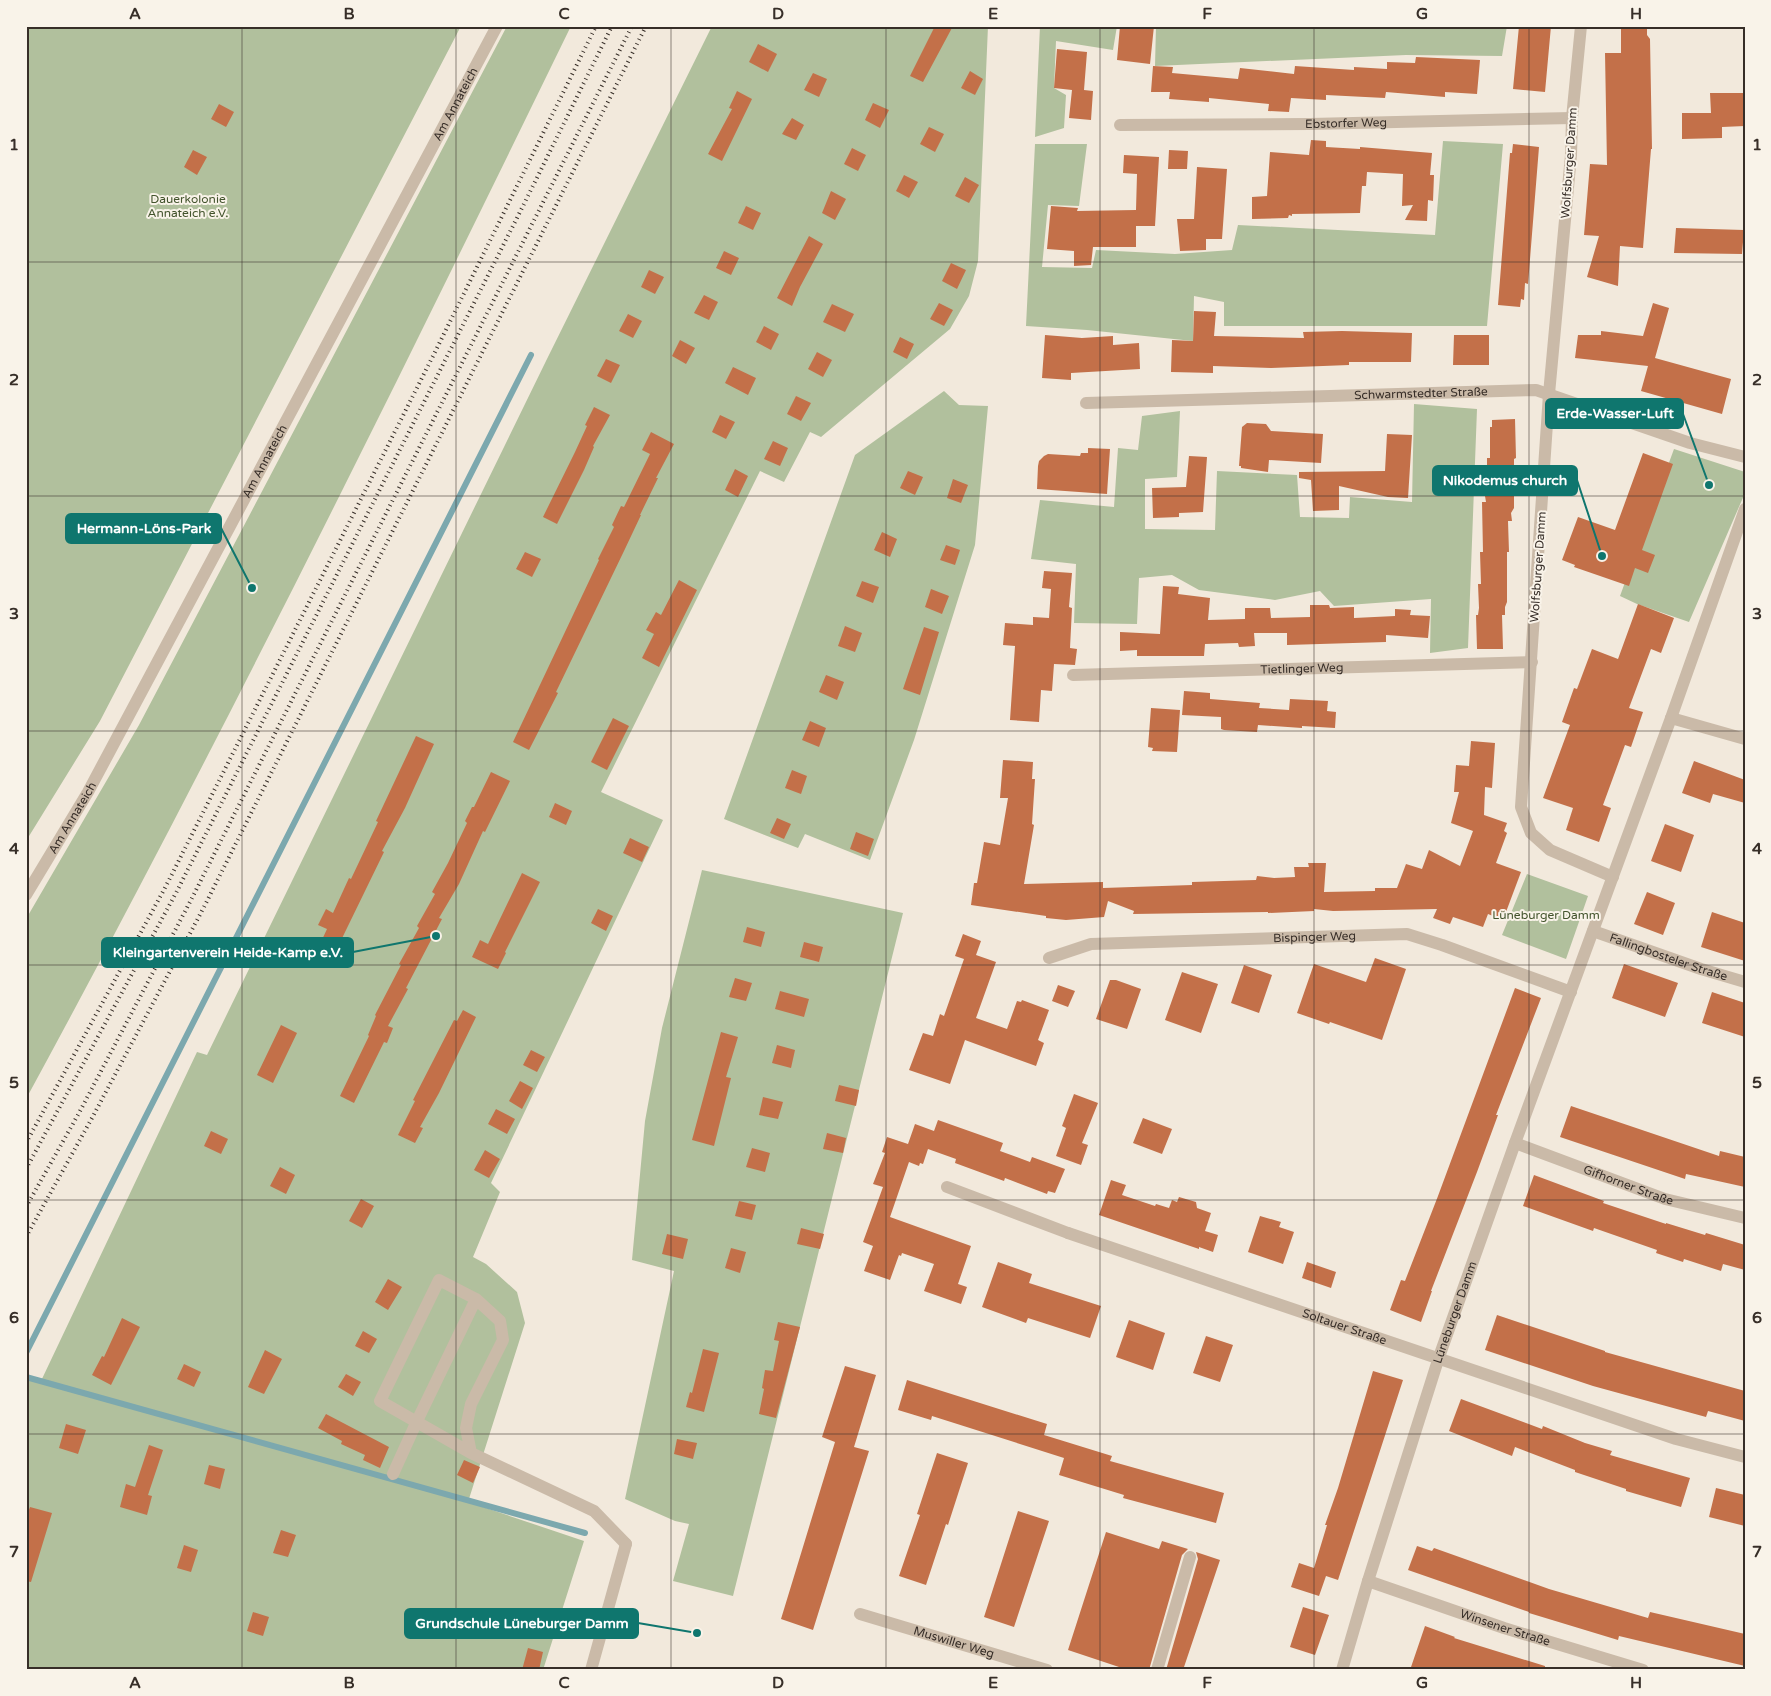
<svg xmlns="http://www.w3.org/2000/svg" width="1771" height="1696" font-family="'Varela Round',sans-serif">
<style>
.green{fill:#b1c09d}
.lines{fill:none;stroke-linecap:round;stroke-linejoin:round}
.stream{stroke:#7ca8ae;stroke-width:6}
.building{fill:#c37049}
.lane{stroke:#cabaa8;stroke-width:12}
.street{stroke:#cabaa8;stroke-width:12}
.rail{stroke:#372e28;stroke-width:4;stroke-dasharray:1 4;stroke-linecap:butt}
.grid{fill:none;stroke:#372e28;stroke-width:1;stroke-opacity:0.55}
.labels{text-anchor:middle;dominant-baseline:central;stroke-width:4;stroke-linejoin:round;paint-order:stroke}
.street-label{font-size:12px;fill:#372e28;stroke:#f9f3e9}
.park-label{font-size:12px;fill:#43542d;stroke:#f9f3e9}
.leader{fill:none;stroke:#0f766e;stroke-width:2}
.callout-dot{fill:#0f766e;stroke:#f9f3e9;stroke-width:2}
.callout{fill:#0f766e;stroke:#0f766e;stroke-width:2}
.callout-label{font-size:14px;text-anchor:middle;font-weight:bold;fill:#fff}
.neatline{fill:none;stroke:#372e28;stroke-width:2}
.grid-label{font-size:16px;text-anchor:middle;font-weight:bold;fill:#372e28}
</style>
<rect width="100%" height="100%" fill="#f2e9dc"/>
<path class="green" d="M26,26H461L100,721L26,841Z
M507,26H571C395,387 218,746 26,1099V919L139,725Z
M712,26H988L978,261L969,296L950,329L821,437L810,432L784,482L760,471L601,792L663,820L491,1183L500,1192L473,1257L486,1264L517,1292L525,1323L468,1502L584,1541L543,1670H26V1377L41,1381L197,1052L207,1055L546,361Z
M1040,26H1117L1113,50L1056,41L1054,88L1066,95L1064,128L1035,137Z
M1156,26H1507L1502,56L1406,55L1155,66Z
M1443,141L1503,144L1487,326H1224V302L1194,296L1193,341L1087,330L1026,326L1035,144H1087L1079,206L1048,205L1042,267L1092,268L1096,250L1175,254L1232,250L1238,225L1435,235Z
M944,391L959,405L988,406L975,545L914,740L870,860L805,834L798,848L724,819L855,455Z
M1414,404L1477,409L1468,648L1430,653L1431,599L1334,606L1320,591L1275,600L1199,590L1172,575L1139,578L1137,624L1074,623L1076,564L1031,559L1040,500L1114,507L1118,448L1138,450L1142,416L1180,411L1177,477L1145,479V529L1215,530L1217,471L1297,475L1300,517L1349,518L1350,497L1412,502Z
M1674,449L1745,472V493L1689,622L1637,604L1620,596Z
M702,870L903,913L733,1596L673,1581L689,1524L675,1521L625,1499L674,1271L632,1260L645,1121L662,1028Z
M1527,874L1588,896L1566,959L1502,935Z"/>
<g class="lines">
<path class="stream" d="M26,1353L531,355
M26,1377L585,1533"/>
</g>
<path class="building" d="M935,26H953L923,82L910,76Z
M1120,26H1154L1150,64L1117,60Z
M1519,26H1551L1545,92L1513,89Z
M1621,26H1644V29H1647V35L1650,39L1652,149H1651L1643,248L1620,246L1618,286L1587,277L1599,236L1584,235L1590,164L1607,165L1605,53H1621Z
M758,44L777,54L768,72L749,62Z
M1057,49L1087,52L1084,90L1093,91L1091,120L1069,118L1072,90L1054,88Z
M1416,57L1480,60L1477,94L1445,92V97L1386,92L1385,98L1326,95V100L1291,98L1289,112L1268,111L1269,104L1209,98V102L1169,99L1170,92H1151L1153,66L1173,67L1172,73L1238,79L1240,68L1294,74L1295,66L1354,70V67L1387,69V62L1415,63Z
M970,71L983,79L975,95L961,88Z
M813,73L827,79L819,97L804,90Z
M737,91L752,99L722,161L708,154L732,109L729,108Z
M1710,93H1745V126L1722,127V138L1682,139V113H1711Z
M873,103L889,110L880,128L865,120Z
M219,104L234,112L226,127L211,119Z
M792,118L804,125L796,140L782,134Z
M929,127L944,134L935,152L920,144Z
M1311,140L1326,141V147L1360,149V147L1432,153L1430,175H1434L1433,201L1428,200L1427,221L1405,220L1413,205L1402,206L1403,174L1367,172L1366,186H1362L1360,213L1292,214V216L1289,215L1288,218L1252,219V197L1267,196L1270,152L1309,155Z
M1513,144L1539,147L1528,284L1525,283L1524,300L1521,299L1520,307L1498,305L1510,153H1512Z
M852,148L866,155L858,171L844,164Z
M193,150L207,157L197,175L184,167Z
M1169,150L1188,151L1187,169H1168Z
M1124,155L1159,157L1155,226H1136V247H1093L1091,265L1074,266V251L1047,249L1051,206L1078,208L1077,211L1136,210L1137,174L1123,173Z
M1197,167L1227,169L1222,239H1206V250L1180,251L1177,219H1194Z
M904,175L918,182L909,198L896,191Z
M965,177L979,185L969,203L955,196Z
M831,191L846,199L835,220L822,213Z
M746,206L761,213L753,230L738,223Z
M1676,228L1744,230L1742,254L1674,253Z
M809,236L823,244L800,287L792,306L777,298Z
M724,251L739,258L731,275L716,268Z
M951,263L966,270L957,289L942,281Z
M649,270L664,277L655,294L641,287Z
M704,295L718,302L709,320L694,313Z
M939,303L953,310L944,326L930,319Z
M1653,303L1669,308L1655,358L1731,379L1722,414L1641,391L1648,366L1575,358L1578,335H1601V331L1643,336Z
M832,304L854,314L845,332L823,322Z
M1194,311L1216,312L1214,336L1304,338L1303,332L1342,331L1412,333L1411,362H1349V365L1271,368L1213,366V373L1171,372L1172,340L1193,341Z
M628,314L642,321L633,338L619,331Z
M764,326L779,334L771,350L756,342Z
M1045,335L1082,338L1113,336V345L1139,343L1140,369L1071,373V380L1042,378Z
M1454,335H1489V365H1453Z
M900,337L914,344L907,359L893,352Z
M680,340L695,348L686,364L672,356Z
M817,352L832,360L823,377L808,369Z
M606,359L620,365L611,383L597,376Z
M733,367L756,378L748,395L725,383Z
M796,396L811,403L801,421L787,414Z
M594,407L610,415L593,446L594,447L584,470L557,524L543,517L575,452L587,426L585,425Z
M720,415L735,422L726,439L712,432Z
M1515,419L1516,458L1514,459V508L1511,513L1512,521H1508L1509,552H1507V602L1505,607V615H1502L1503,649H1477L1476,615H1478L1479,608L1478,584H1481L1480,552H1483L1482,502H1486L1484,490H1487V458H1490V427H1492V420Z
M1247,423L1266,424L1271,431L1323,434L1321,463L1269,460L1268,472L1241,468V466H1239L1242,427Z
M651,432L674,444L656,478H658L640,515H641L624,551L556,692L558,693L529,750L513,742L599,560L598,559L614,527L612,525L621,506L624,507L650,454L642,450Z
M1387,434L1412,435L1408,498L1388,497L1339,486V510L1313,511L1311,480L1299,478V472L1385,471Z
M773,441L788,448L780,466L764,459Z
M1088,448L1110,449L1107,494L1037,489L1038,466L1039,461L1044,456L1048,454L1080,456L1081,453H1088Z
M1643,453L1673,464L1642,550L1655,555L1648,573L1635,568L1629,586L1574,567L1575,565L1562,560L1578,517L1615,530Z
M1189,456L1207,457L1203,512L1179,513V517L1153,518L1152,488L1186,487Z
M735,469L748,476L738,497L725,490Z
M908,471L923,477L915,495L900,488Z
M953,479L968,485L961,503L947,498Z
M882,532L897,539L890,557L874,550Z
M946,545L960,550L955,565L940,560Z
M525,552L541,559L532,577L516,569Z
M1044,571L1072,573L1069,607L1072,608L1070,648L1077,649L1075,665L1054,664L1052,691L1041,690L1039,722L1010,720L1015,646L1003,645L1005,623L1033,625V617L1049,618L1051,589L1042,588Z
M679,580L697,590L659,667L642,658L654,634L646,630L656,612L661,615Z
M862,581L879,587L873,603L856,596Z
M1163,586L1179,587L1178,594L1210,598L1208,620L1245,619V608H1270L1271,618L1310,617V605H1329L1330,608L1354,607V618L1395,616V609L1411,610L1410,615L1430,616L1428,638L1386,635V642L1287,645V633H1254L1255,646L1239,647L1238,643L1205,644L1204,656H1137V650L1120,651V632L1160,634Z
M931,589L949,596L942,614L925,607Z
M1638,604L1674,618L1661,653L1651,649L1629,708L1643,712L1631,747L1625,745L1603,805L1611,808L1599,842L1566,830L1573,808L1543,798L1570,725L1562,722L1574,688L1577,689L1592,649L1618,659Z
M845,626L862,633L855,652L838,646Z
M924,627L939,632L920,695L903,689Z
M826,675L844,682L837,700L819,692Z
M1184,691L1210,693V699L1260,703L1259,708L1289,710L1290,699L1328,701L1327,711L1336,712L1335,728L1302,726V728L1258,725L1257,732L1224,730L1221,729V717L1182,715Z
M1151,708L1180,710L1177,752L1152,751L1153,748L1148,747Z
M613,718L629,726L607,770L591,762Z
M810,721L826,728L819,747L802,740Z
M416,736L434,744L405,808L382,851L384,852L329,965L314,957L327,929L318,925L326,909L333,913L349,878L351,879L378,822L376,821Z
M1471,741L1495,743L1492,788L1485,787L1484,815L1507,823L1504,831L1507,833L1496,863L1521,872L1503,920L1488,914L1483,927L1453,917L1450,924L1433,918L1437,909L1333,911L1314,909V911L1268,913V912L1133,914L1134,911L1108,901L1104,917L1066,920L1046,918V916L971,905L974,883H977L984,842L1000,845L1008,798H1000L1003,760L1033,762L1032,779H1035L1032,824L1034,825L1024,884L1103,882V888L1192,885V882L1256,880L1257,876L1274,878L1295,877L1294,867H1309L1308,863H1326L1324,892L1375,891V888H1397L1406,864L1422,869L1429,850L1460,866L1473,831L1451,823L1459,792H1454L1456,765L1469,766Z
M1694,761L1745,780V803L1713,794L1710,803L1682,793Z
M792,770L807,776L801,794L785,788Z
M491,772L510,781L485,832L483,831L459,884L439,918L442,919L406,988L408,989L388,1026L393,1028L387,1043L384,1042L354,1103L340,1096L369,1036L368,1035L376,1016L375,1015L401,965L399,964L419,928L417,926L435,894L432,892L448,863L467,823L465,821L472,807H474Z
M555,803L572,811L566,825L549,817Z
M777,818L791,824L784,839L770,833Z
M1665,824L1694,835L1681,872L1651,861Z
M856,832L874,839L868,856L850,849Z
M630,838L649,847L642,862L623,853Z
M522,873L540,882L505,952L506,953L498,969L472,957L480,940L488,944Z
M1647,892L1675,903L1663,935L1634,924Z
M598,909L613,916L606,931L591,923Z
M1712,912L1745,923V961L1701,947Z
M747,927L765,932L761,947L743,942Z
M963,934L981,941L976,955L996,962L976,1018L1007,1029L1017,1001L1021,1002L1022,1000L1049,1010L1038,1040L1044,1043L1036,1066L965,1040L950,1084L909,1070L923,1033L933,1036L940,1014L944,1016L964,959L955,956Z
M804,942L823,947L819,962L800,957Z
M1375,958L1406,969L1382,1040L1330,1022L1329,1024L1297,1013L1314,964L1366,982Z
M1624,964L1678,983L1665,1017L1612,998Z
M1244,965L1272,975L1259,1013L1231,1003Z
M1182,972L1218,984L1201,1033L1165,1020Z
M735,978L752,983L746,1001L729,997Z
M1110,980H1116L1141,989L1127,1029L1096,1019Z
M1058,985L1075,991L1068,1007L1052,1001Z
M1515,988L1541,998L1496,1115H1498L1477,1172L1431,1291H1432L1421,1322L1390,1310L1401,1280L1405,1281L1438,1196Z
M780,991L809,999L804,1017L775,1009Z
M1712,992L1745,1003V1037L1702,1023Z
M463,1010L476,1017L439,1093L420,1127L423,1128L415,1143L398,1135L415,1101L413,1100L454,1020L457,1021Z
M281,1025L297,1033L273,1083L257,1075Z
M721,1032L738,1037L726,1077L731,1078L714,1146L692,1140Z
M777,1045L795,1050L791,1068L772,1063Z
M531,1050L545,1057L537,1072L523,1065Z
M520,1081L533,1088L522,1109L509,1101Z
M839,1085L859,1090L856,1106L835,1101Z
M1074,1094L1098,1103L1082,1143L1088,1145L1081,1165L1056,1156L1066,1128L1062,1126Z
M763,1097L783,1102L778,1119L759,1115Z
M1571,1106L1719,1156L1720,1151L1745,1157V1187L1686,1174L1685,1179L1560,1137Z
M496,1109L515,1119L507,1134L488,1124Z
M1143,1118L1172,1129L1162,1154L1133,1143Z
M938,1120L1003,1143L1000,1151L1030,1162L1032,1157L1065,1169L1055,1193L1048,1191L1047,1194L1005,1178L1004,1181L955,1163L956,1159L928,1149L923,1164L920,1163L919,1166L909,1162L890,1217L971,1246L958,1284L967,1287L961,1304L924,1291L934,1264L902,1253L901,1256L899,1255L890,1280L864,1271L873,1246L863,1242L883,1187L873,1184L885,1153L882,1152L887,1137L908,1144L915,1124L934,1131Z
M211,1131L228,1139L221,1154L204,1146Z
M827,1133L846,1138L843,1153L823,1149Z
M752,1148L770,1153L765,1172L746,1167Z
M485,1150L500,1159L489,1178L474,1170Z
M280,1167L295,1175L286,1194L270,1186Z
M1534,1175L1604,1201L1603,1203L1666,1224V1223L1705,1235L1706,1233L1745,1245V1270L1723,1264L1721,1271L1684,1259L1683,1262L1656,1253L1657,1250L1594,1228L1593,1231L1523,1206Z
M1111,1180L1126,1185L1122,1195L1155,1206L1156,1204L1169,1208L1172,1200L1177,1202L1179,1197L1196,1202L1197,1208L1211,1213L1205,1231L1218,1235L1213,1252L1199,1247V1249L1099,1215Z
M361,1199L374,1206L362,1228L349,1221Z
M739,1201L756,1205L752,1220L735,1216Z
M1260,1216L1281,1222L1279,1227L1294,1232L1283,1264L1248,1252Z
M801,1228L824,1234L820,1249L797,1244Z
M667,1234L688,1239L683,1259L662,1254Z
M731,1248L746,1252L740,1273L725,1268Z
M998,1262L1032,1274L1029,1283L1101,1306L1090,1338L1028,1318L1026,1323L982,1307Z
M1307,1262L1336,1272L1331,1288L1302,1278Z
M388,1279L402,1287L388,1310L375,1302Z
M1497,1315L1605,1351V1352L1745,1391V1421L1708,1411L1706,1417L1593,1386L1485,1350Z
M122,1318L140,1327L111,1385L92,1375L102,1356L104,1357Z
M1129,1320L1165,1333L1153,1370L1116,1357Z
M778,1322L800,1327L776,1418L759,1414L764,1389L762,1388L765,1370L773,1371L779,1341L774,1340Z
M363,1331L377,1339L369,1353L355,1346Z
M1206,1336L1233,1345L1220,1382L1193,1373Z
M703,1349L719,1353L704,1412L686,1407L690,1392L692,1393Z
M265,1350L282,1359L264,1394L248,1387Z
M184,1364L201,1372L194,1387L177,1379Z
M845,1366L876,1375L854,1447L869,1451L813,1630L781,1619L835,1442L822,1437Z
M1373,1371L1403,1380L1338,1580L1326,1576L1319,1596L1291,1587L1299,1563L1314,1568L1327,1525H1325L1338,1488Z
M346,1374L361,1382L353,1396L338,1387Z
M907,1380L1047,1424L1044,1435L1112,1456L1110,1461L1224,1493L1216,1523L1123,1498L1124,1495L1059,1475L1064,1458L932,1416L931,1420L898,1410Z
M1461,1399L1542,1429L1543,1426L1585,1443L1612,1451L1610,1455L1690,1478L1681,1507L1626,1491V1489L1575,1472V1470L1515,1447L1512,1456L1449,1431Z
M326,1414L389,1447L380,1468L363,1460L365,1455L341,1444L342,1441L318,1428Z
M66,1424L86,1430L78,1454L59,1448Z
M677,1439L697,1443L693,1459L674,1454Z
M149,1445L163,1450L148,1495L152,1496L147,1515L120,1507L126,1484L135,1487Z
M937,1453L968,1463L948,1525L946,1524L926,1585L899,1576L920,1515L917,1514Z
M464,1460L480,1467L473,1483L457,1475Z
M209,1465L225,1469L220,1489L204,1484Z
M1716,1488L1745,1495V1526L1709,1517Z
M30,1507L52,1513L31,1582L26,1581V1518Z
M1018,1511L1049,1521L1014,1627L984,1617Z
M281,1530L296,1535L288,1557L273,1553Z
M1106,1532L1159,1549L1162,1541L1188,1549L1182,1555L1149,1670H1118L1119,1667L1068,1650Z
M184,1545L198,1550L191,1572L177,1568Z
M1417,1546L1432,1551L1434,1548L1549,1589L1648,1618L1650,1612L1745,1634V1666L1619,1636L1618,1640L1529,1613V1612L1408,1570Z
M1196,1552L1220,1560L1183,1670H1166L1198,1559Z
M1303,1607L1329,1615L1315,1655L1290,1647Z
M253,1612L269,1617L263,1636L247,1631Z
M1425,1626L1455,1637L1454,1638L1545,1666V1670H1410Z
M528,1648L543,1652L539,1670H522Z"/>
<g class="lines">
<path class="lane" d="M947,1187L1068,1233
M471,1453L380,1401L439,1280L476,1299L500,1321L503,1340L471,1404L466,1428L471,1453L594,1511L626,1544
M393,1474L417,1421L476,1299
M1157,1670L1190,1557"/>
<g class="street">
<path d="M1581,26L1572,118L1571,155L1549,394L1521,807L1531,833L1550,850L1613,877"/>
<path id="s1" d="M1120,125L1310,124L1572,118"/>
<path id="s2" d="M1086,403L1536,390L1690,443L1745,457"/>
<path id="s3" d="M1073,675L1532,662"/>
<path d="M1671,718L1745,739"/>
<path id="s4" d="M26,895L88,792L497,26"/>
<path id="s5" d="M1593,931L1701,969L1745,982"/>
<path id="s6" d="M1049,958L1091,944L1407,934L1442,945L1571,992"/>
<path id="s7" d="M1515,1143L1665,1199L1745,1218"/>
<path id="s8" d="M1068,1233L1676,1439L1745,1457"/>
<path id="s9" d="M1368,1581L1504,1628L1643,1670"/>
<path id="s10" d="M860,1614L1047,1670"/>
<path d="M591,1670L626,1544"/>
<path id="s11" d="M1342,1670L1368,1581L1439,1357L1515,1143L1671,718L1745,509"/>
</g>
<path class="rail" d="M26,1143L166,886L435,352L596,26
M26,1169L176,893L522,208L612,26
M26,1207L79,1113L191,900L632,26
M26,1237L92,1118L204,907L646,26"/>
</g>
<path class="grid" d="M242,26V1670M456,26V1670M671,26V1670M886,26V1670M1100,26V1670M1314,26V1670M1529,26V1670M26,262H1745M26,496H1745M26,731H1745M26,965H1745M26,1200H1745M26,1434H1745"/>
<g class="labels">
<g class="street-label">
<text stroke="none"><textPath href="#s4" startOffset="900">Am Annateich</textPath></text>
<text stroke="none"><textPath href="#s1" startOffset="226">Ebstorfer Weg</textPath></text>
<text transform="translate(1569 163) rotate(-86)">Wolfsburger Damm</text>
<text stroke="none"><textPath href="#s2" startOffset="335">Schwarmstedter Straße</textPath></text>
<text stroke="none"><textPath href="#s4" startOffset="495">Am Annateich</textPath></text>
<text transform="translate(1538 567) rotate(-86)">Wolfsburger Damm</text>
<text stroke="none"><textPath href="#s3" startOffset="229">Tietlinger Weg</textPath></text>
<text stroke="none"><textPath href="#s4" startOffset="90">Am Annateich</textPath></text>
<text stroke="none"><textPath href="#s6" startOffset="268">Bispinger Weg</textPath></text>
<text stroke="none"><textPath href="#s5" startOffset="80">Fallingbosteler Straße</textPath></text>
<text stroke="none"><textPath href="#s7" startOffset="121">Gifhorner Straße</textPath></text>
<text stroke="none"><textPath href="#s11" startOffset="375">Lüneburger Damm</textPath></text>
<text stroke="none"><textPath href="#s8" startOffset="292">Soltauer Straße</textPath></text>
<text stroke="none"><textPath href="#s9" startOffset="145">Winsener Straße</textPath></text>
<text stroke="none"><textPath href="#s10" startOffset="98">Muswiller Weg</textPath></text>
</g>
<g class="park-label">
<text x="188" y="199">Dauerkolonie<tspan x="188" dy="14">Annateich e.V.</tspan></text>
<text x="1546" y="915">Lüneburger Damm</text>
</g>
</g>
<path class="leader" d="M1709 485L1683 414M1602 556L1577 480M252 588L221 528M436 936L353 952M697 1633L638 1623"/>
<g class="callout-dot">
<circle cx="1709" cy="485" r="5"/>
<circle cx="1602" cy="556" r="5"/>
<circle cx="252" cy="588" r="5"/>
<circle cx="436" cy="936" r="5"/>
<circle cx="697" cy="1633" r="5"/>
</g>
<g class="callout">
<rect x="1546" y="399" width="137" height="29" rx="5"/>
<rect x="1433" y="466" width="144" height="29" rx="5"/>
<rect x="66" y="514" width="155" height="29" rx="5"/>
<rect x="102" y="938" width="251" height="29" rx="5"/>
<rect x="405" y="1609" width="233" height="29" rx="5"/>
</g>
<g class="callout-label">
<text x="1615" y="418">Erde-Wasser-Luft</text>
<text x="1505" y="485">Nikodemus church</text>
<text x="144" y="533">Hermann-Löns-Park</text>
<text x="228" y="957">Kleingartenverein Heide-Kamp e.V.</text>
<text x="522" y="1628">Grundschule Lüneburger Damm</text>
</g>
<rect width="1771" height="1696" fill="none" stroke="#f9f3e9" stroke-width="55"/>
<rect x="28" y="28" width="1716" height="1640" class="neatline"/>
<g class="grid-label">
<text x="135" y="19">A</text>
<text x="349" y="19">B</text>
<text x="564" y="19">C</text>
<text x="778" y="19">D</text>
<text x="993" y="19">E</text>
<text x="1207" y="19">F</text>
<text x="1422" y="19">G</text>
<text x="1636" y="19">H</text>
<text x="14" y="150">1</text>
<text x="1757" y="150">1</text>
<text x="14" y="385">2</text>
<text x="1757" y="385">2</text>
<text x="14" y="619">3</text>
<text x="1757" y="619">3</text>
<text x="14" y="854">4</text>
<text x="1757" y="854">4</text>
<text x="14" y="1088">5</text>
<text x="1757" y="1088">5</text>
<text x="14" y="1323">6</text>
<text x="1757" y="1323">6</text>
<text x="14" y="1557">7</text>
<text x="1757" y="1557">7</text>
<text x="135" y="1688">A</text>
<text x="349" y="1688">B</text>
<text x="564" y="1688">C</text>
<text x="778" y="1688">D</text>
<text x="993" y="1688">E</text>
<text x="1207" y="1688">F</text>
<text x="1422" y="1688">G</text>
<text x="1636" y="1688">H</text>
</g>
</svg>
